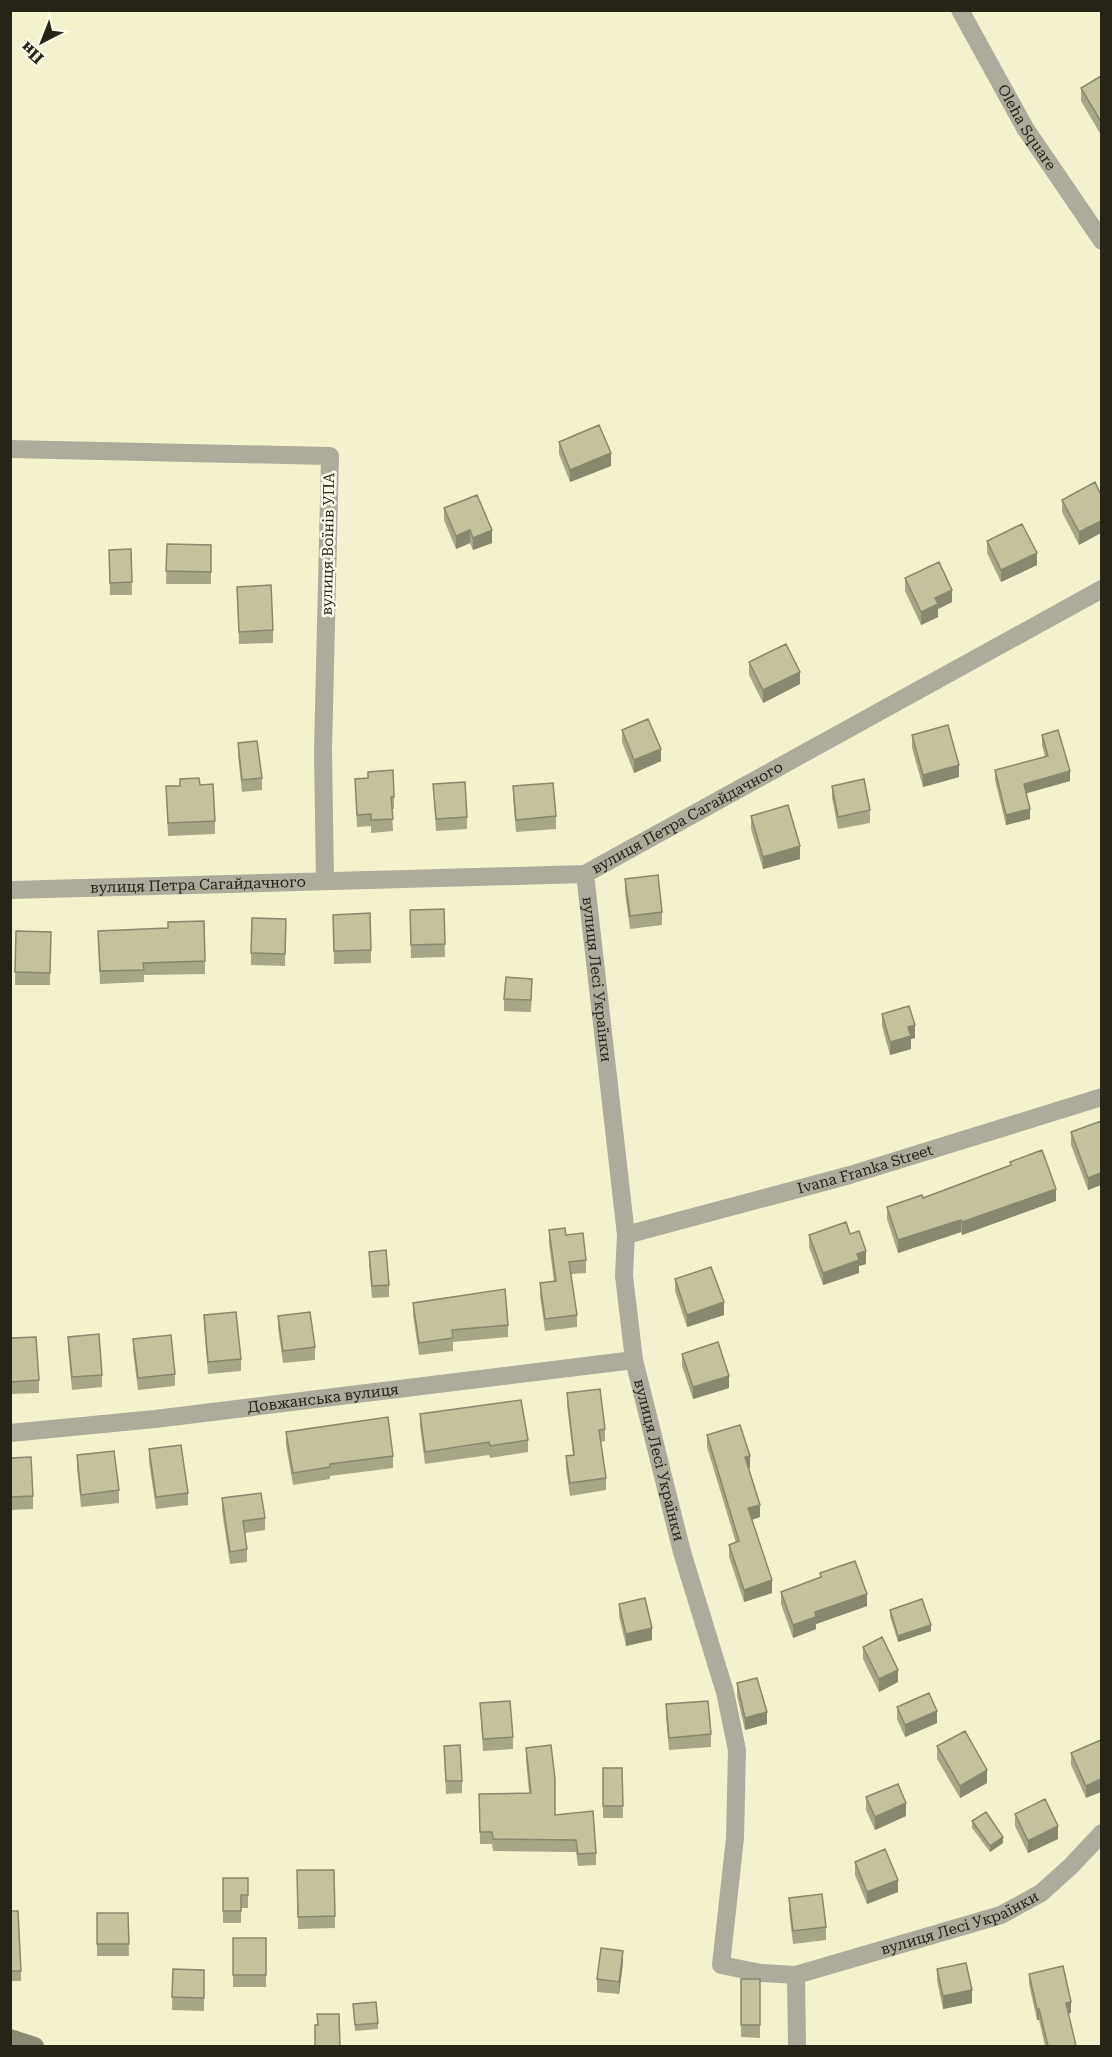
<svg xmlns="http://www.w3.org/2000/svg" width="1112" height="2057" font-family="'Roboto Serif',serif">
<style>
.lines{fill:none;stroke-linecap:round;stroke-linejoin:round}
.street{stroke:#acab9c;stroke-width:18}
.secondary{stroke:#8c8a74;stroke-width:18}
.wall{fill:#a8a688}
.shaded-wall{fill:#88876f}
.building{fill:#c3c19e;stroke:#88876f;stroke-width:1.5}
.labels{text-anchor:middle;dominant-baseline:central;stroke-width:5;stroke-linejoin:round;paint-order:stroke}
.street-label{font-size:15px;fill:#252417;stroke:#fefeef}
</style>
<rect width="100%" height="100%" fill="#f4f2ce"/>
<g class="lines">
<g class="street">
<path id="s1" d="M960,10L1025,128L1102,241"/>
<path d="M10,449L330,456L323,751L325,881"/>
<path id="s2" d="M585,874L626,1235L624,1276L634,1360L682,1552L725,1692L737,1750L735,1838L721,1965L761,1973L796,1975"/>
<path id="s3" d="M10,890L585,874L1102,589"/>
<path id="s4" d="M626,1235L850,1175L1102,1097"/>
<path id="s5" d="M10,1433L155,1419L634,1360"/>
<path id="s6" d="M797,2046L796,1975L1001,1915L1041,1893L1071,1866L1102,1833"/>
</g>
<path class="secondary" d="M10,2038L35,2046"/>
</g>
<path class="wall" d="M1101,76V135L1081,101V88Z
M559,442L611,466L570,482L559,454Z
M1095,482L1079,545L1062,512V500Z
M444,508L492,543L473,550L470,543L456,549L444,520Z
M987,541L1037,565L1001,582L987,553Z
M167,544L211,545V584H166Z
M131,549L132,595H110L109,550Z
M905,578L952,602L938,609V617L921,625L905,591Z
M237,587L273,630V643L239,644Z
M749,662L800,684L763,703L749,675Z
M622,730L661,761L634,773L622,742Z
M912,735L959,777L923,787L912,748Z
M1042,735L1070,781L1026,793L1030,819L1006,825L995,780V770L1045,757L1042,745Z
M238,743L262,778V790L242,792L238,755Z
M368,772L394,797V809H392L393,831L371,833V826L357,827L355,779L368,778Z
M433,784L467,817V829L436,831Z
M200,785L215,821V834L168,836L166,786Z
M513,786L556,816V829L516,832L513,798Z
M832,786L870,810V823L838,829L832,798Z
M751,816L800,859L763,869L751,829Z
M625,879L662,912V925L630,929L625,892Z
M444,909L445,957L411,958L410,910Z
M333,915L371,950V963L334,964Z
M286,919L285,966L251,965V953Z
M16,931L51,932L50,985H15Z
M98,931L205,961V974L144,975V982L100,984Z
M532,991L531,1012L504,1011V999Z
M882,1014L915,1038L911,1039V1049L890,1055L882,1026Z
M1101,1121V1185L1088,1190L1071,1145V1132Z
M1010,1162L1056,1201L962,1235L961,1232L898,1253L887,1219V1207L923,1198L1010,1165Z
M549,1230L566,1235L586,1260V1273L571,1274L577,1315V1327L545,1331L540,1296V1283L554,1282L549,1243Z
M850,1234L866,1264L859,1266V1273L823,1285L809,1247V1235Z
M369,1252L389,1285V1297L372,1298L369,1264Z
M675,1279L724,1315L687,1327L675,1291Z
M413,1303L508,1325V1337L453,1342V1351L419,1355L413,1315Z
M204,1315L241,1359V1371L208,1374L204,1327Z
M278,1316L315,1347V1360L283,1363L278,1328Z
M68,1337L102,1375V1387L72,1390L68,1349Z
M10,1338L39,1380V1393L10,1394Z
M133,1339L175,1374V1386L138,1390L133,1351Z
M682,1354L729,1388L693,1399L682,1366Z
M567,1393L605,1429V1441L601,1442L606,1478V1490L570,1496L566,1468V1456L573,1455L567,1405Z
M420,1414L528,1440V1452L490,1458L489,1455L425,1464L420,1426Z
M286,1432L393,1456V1468L330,1476V1479L293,1485L286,1445Z
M707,1435L750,1468L749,1469L760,1517L752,1520L772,1593L744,1602L729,1557V1545L736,1543L707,1447Z
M149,1449L188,1493V1505L156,1509L149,1462Z
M77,1455L119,1490V1503L81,1507L77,1468Z
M10,1458L33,1496V1509L10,1510Z
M222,1498L265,1518V1530L245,1533L247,1549V1562L230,1564L222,1511Z
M820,1573L867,1606L816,1624V1629L793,1638L781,1604V1592L820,1578Z
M619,1604L652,1640L626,1646L619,1616Z
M890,1610L931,1631L898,1642L890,1616Z
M863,1647L898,1682L879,1692L863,1659Z
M737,1683L767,1724L745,1730L737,1696Z
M480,1703L513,1737V1749L483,1751Z
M666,1704L711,1734V1747L669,1750L666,1717Z
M897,1707L937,1723L905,1737L897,1719Z
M1101,1740L1086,1798L1071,1765V1753Z
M444,1746L462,1781V1793L446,1794Z
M937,1746L987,1783L960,1798L937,1759Z
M526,1748L555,1815L596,1853V1865L578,1866L576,1852L493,1851L492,1844H480L479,1794L529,1793L526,1760Z
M603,1768H622L623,1818H603Z
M866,1797L906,1816L875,1830L866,1810Z
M1015,1814L1058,1839L1028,1853L1015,1826Z
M972,1821L1003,1843L990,1852L972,1828Z
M855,1862L898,1892L867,1904L855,1875Z
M297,1870H334L335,1928L298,1929Z
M223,1878H248V1908H241V1923H223Z
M789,1898L826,1927V1940L793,1944L789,1911Z
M10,1911L21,1971V1981H10Z
M97,1913H128L129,1956H97Z
M233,1938H266V1987H233Z
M623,1963L619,1994L597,1992V1979Z
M173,1969L204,1970V2011L172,2010Z
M937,1969L972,2003L943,2009L937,1981Z
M1029,1974L1071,2013H1068L1076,2046H1045L1039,2020H1037L1029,1984Z
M741,1979H760V2038L741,2037Z
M353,2004L378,2023V2029L355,2031Z"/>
<path class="shaded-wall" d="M611,453V466L570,482V470Z
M1101,521V533L1079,545V532Z
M470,530V543L456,549V536Z
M492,530V543L473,550V538Z
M1037,553V565L1001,582V570Z
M952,590V602L938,609V617L921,625V612L935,598Z
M800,672V684L763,703V690Z
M661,749V761L634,773V760Z
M959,765V777L923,787V775Z
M1070,771V781L1024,794V784Z
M1030,809V819L1006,825V815Z
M800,846V859L763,869V857Z
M915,1025V1038L911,1039V1049L890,1055V1042L908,1027Z
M1101,1173V1185L1088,1190V1178Z
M1056,1189V1201L962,1235V1222Z
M961,1220V1232L898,1253V1240Z
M866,1251V1264L859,1266V1273L823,1285V1273L857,1254Z
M724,1302V1315L687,1327V1315Z
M729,1376V1388L693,1399V1387Z
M750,1456V1468L745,1470V1457Z
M760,1505V1517L748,1521V1508Z
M772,1580V1593L744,1602V1590Z
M867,1594V1606L816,1624V1629L793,1638V1625L815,1612Z
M931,1625V1631L898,1642V1636Z
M652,1628V1640L626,1646V1634Z
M898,1670V1682L879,1692V1679Z
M937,1711V1723L905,1737V1725Z
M767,1712V1724L745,1730V1718Z
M987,1770V1783L960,1798V1786Z
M1101,1779V1792L1086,1798V1786Z
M906,1803V1816L875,1830V1817Z
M1058,1826V1839L1028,1853V1841Z
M1003,1837V1843L990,1852V1846Z
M898,1880V1892L867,1904V1892Z
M623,1951V1963L619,1994V1982Z
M972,1990V2003L943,2009V1996Z
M1071,2002V2013L1066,2014V2003Z
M1037,2009H1039V2020H1037Z"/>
<path class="building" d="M1101,76V122L1081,88Z
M599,425L611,453L570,470L559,442Z
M1095,482L1101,495V521L1079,532L1062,500Z
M477,495L492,530L473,538L470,530L456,536L444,508Z
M1022,524L1037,553L1001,570L987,541Z
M167,544L211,545V572L166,571Z
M131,549L132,582L110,583L109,550Z
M939,562L952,590L935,598L938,604L921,612L905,578Z
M271,585L273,630L239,632L237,587Z
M786,644L800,672L763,690L749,662Z
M648,719L661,749L634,760L622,730Z
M948,725L959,765L923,775L912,735Z
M1058,730L1070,771L1024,784L1030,809L1006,815L995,770L1048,756L1042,735Z
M257,741L262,778L242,780L238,743Z
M393,770L394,797H391L393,819L371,820V814L357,815L355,779L368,778V772Z
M199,778L200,785L213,784L215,821L168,823L166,786H180V779Z
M864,779L870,810L838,817L832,786Z
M465,782L467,817L436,819L433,784Z
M553,783L556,816L516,820L513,786Z
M788,805L800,846L763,857L751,816Z
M658,875L662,912L630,916L625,879Z
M444,909L445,944L411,945L410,910Z
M370,913L371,950L334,951L333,915Z
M252,918L286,919L285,954L251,953Z
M204,921L205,961L143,963L144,970L100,971L98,931L168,928V922Z
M16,931L51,932L50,973L15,972Z
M506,977L532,979L531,1000L504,999Z
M909,1006L915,1025L908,1027L911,1036L890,1042L882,1014Z
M1101,1121V1173L1088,1178L1071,1132Z
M1042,1150L1056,1189L962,1222L961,1220L898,1240L887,1207L922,1195L923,1198L1011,1165L1010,1162Z
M846,1222L850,1234L859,1231L866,1251L857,1254L859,1260L823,1273L809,1235Z
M565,1228L566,1235L583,1233L586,1260L569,1262L577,1315L545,1319L540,1283L556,1281L549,1230Z
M386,1250L389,1285L372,1286L369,1252Z
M711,1267L724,1302L687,1315L675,1279Z
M505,1289L508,1325L452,1330L453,1338L419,1343L413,1303Z
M236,1312L241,1359L208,1362L204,1315Z
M310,1312L315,1347L283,1351L278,1316Z
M99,1334L102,1375L72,1377L68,1337Z
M171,1335L175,1374L138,1378L133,1339Z
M36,1337L39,1380L10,1382V1338Z
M718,1342L729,1376L693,1387L682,1354Z
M600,1389L605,1429L599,1430L606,1478L570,1483L566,1456L574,1455L567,1393Z
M521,1400L528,1440L490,1446L489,1442L425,1452L420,1414Z
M388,1417L393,1456L330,1464V1467L293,1473L286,1432Z
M740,1425L750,1456L745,1457L760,1505L748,1508L772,1580L744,1590L729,1545L739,1541L707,1435Z
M181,1445L188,1493L156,1497L149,1449Z
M114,1451L119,1490L81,1495L77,1455Z
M31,1457L33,1496L10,1497V1458Z
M261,1493L265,1518L243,1521L247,1549L230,1552L222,1498Z
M855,1561L867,1594L815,1612L816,1617L793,1625L781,1592L821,1577L820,1573Z
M645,1598L652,1628L626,1634L619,1604Z
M922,1599L931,1625L898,1636L890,1610Z
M882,1637L898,1670L879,1679L863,1647Z
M757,1678L767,1712L745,1718L737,1683Z
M929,1693L937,1711L905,1725L897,1707Z
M510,1701L513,1737L483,1739L480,1703Z
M708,1701L711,1734L669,1738L666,1704Z
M965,1731L987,1770L960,1786L937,1746Z
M1101,1740V1779L1086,1786L1071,1753Z
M460,1745L462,1781H446L444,1746Z
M551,1745L555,1779V1815L593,1811L596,1853L578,1854L576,1840L493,1839L492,1832H480L479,1794L531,1793L526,1748Z
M603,1768H622L623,1806H603Z
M898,1784L906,1803L875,1817L866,1797Z
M1045,1799L1058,1826L1028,1841L1015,1814Z
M986,1812L1003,1837L990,1846L972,1821Z
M885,1849L898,1880L867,1892L855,1862Z
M297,1870H334L335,1916L298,1917Z
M223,1878H248V1895H241V1911H223Z
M822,1894L826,1927L793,1931L789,1898Z
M10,1911H18L21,1971H10Z
M97,1913H128L129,1944H97Z
M233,1938H266V1975H233Z
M601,1948L623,1951L619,1982L597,1979Z
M966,1963L972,1990L943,1996L937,1969Z
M1063,1966L1071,2002L1066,2003L1076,2046H1048L1039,2009H1037L1029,1974Z
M173,1969L204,1970V1998L172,1997Z
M741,1979H760V2025H741Z
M376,2002L378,2023L355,2025L353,2004Z
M317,2014H339L340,2046H315V2025H318Z"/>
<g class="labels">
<g class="street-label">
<text stroke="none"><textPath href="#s1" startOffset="135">Oleha Square</textPath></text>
<text transform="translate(328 544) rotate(-89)">вулиця Воїнів УПА</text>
<text stroke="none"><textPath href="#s3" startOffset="692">вулиця Петра Сагайдачного</textPath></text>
<text stroke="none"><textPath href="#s3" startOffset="188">вулиця Петра Сагайдачного</textPath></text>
<text stroke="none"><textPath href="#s2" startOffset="106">вулиця Лесі Українки</textPath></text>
<text stroke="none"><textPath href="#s4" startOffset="248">Ivana Franka Street</textPath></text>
<text stroke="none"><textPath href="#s5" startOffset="315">Довжанська вулиця</textPath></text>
<text stroke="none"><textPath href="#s2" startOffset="592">вулиця Лесі Українки</textPath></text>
<text stroke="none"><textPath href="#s6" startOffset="243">вулиця Лесі Українки</textPath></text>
</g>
</g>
<rect width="1112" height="2057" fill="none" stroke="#252417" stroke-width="24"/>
<g transform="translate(42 42) rotate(222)" stroke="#fefeef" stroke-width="4.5" paint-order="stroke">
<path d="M0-4.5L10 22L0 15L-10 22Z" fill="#252417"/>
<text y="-9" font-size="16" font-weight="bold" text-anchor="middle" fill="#252417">Пн</text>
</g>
</svg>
